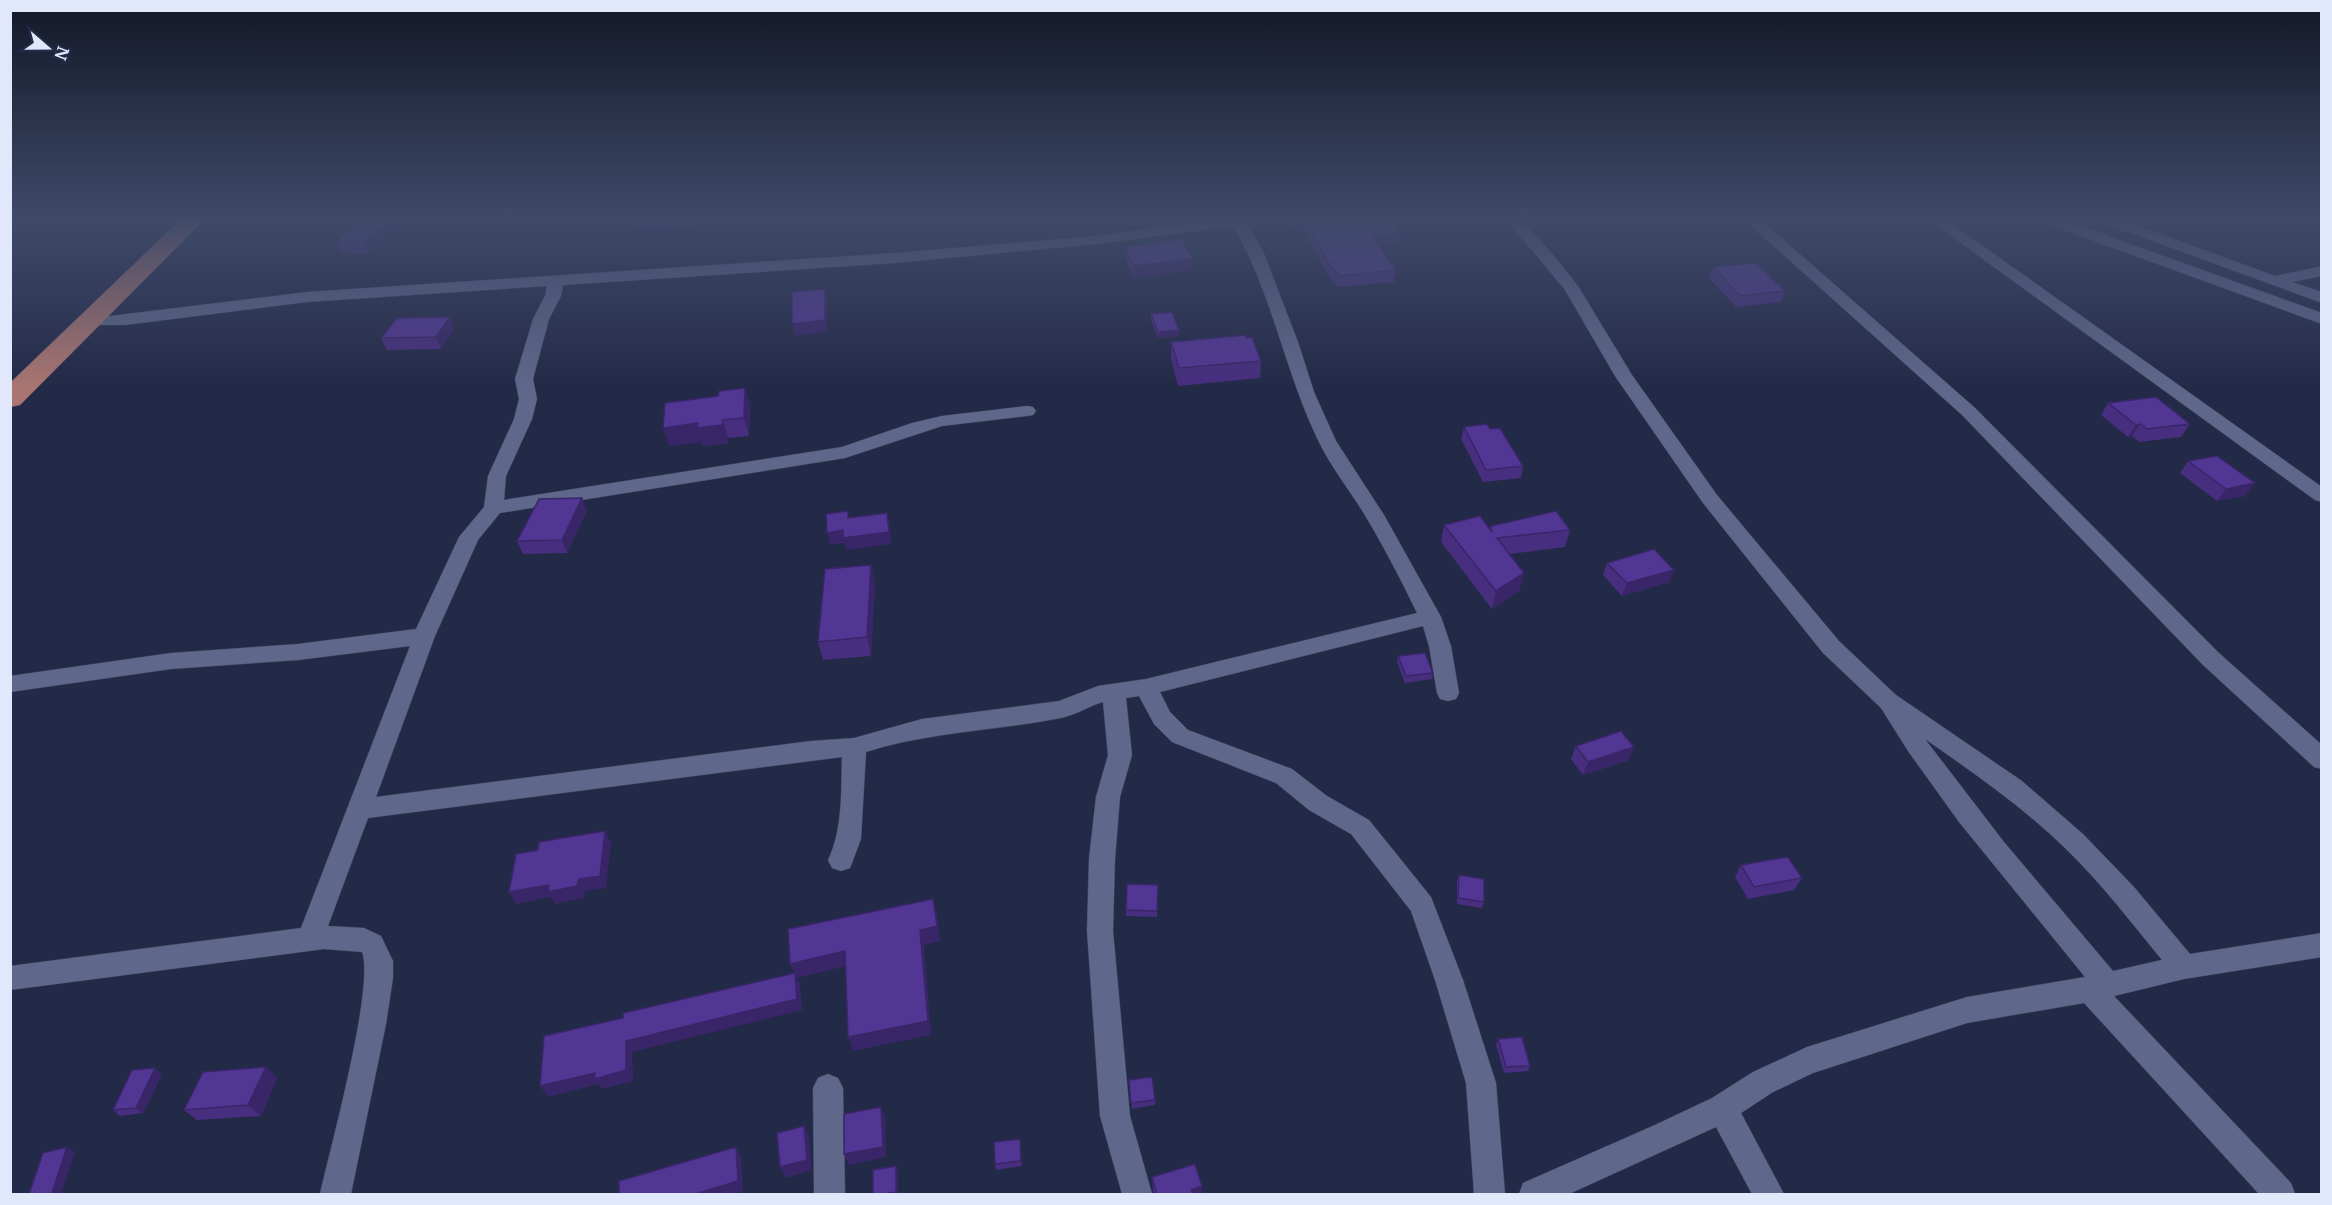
<svg xmlns="http://www.w3.org/2000/svg" width="2332" height="1205" font-family="Merriweather,serif">
<style>
.lines{fill:none;stroke-linecap:round;stroke-linejoin:round}
.minor-casing{stroke:#3f455e;stroke-width:1}
.trunk-casing{stroke:#3f455e;stroke-width:1}
.minor{fill:#5f688a;fill-rule:evenodd}
.trunk{fill:#aa7570;fill-rule:evenodd}
.wall{fill:#472e7f}
.shaded-wall{fill:#392668}
.building{fill:#523694;stroke:#392668;stroke-width:1.5}
</style>
<rect width="100%" height="100%" fill="#232a47"/>
<g class="lines">
<defs>
<path id="minor" d="M1218,219H1244L1263,251L1298,342L1314,392L1336,441L1384,515L1441,617L1451,646L1459,693L1456,699L1448,701L1440,699L1437,693L1429,646L1423,626L1160,692L1170,712L1188,730L1292,769L1327,796L1369,820L1431,897L1463,980L1496,1083L1505,1194H1474L1466,1083L1435,980L1411,911L1351,834L1309,810L1276,783L1172,742L1154,724L1139,696L1126,698L1132,755L1120,797L1115,859L1113,931L1130,1116L1152,1194H1122L1100,1116L1087,931L1089,859L1096,797L1108,755L1103,702C1089,706 1076,715 1061,718C995,731 929,732 866,752L861,839L850,868L841,871L832,868L828,860C843,829 841,790 842,757L368,818L328,926L364,928L381,936L393,961V978L386,1024L351,1194H320C330,1150 375,985 362,952L324,949L10,990V966L301,928L410,646L298,660L171,669L10,692V676L171,653L298,644L416,629L459,537L484,507L488,476L514,419L519,399L515,379L533,319L545,296L547,286L307,302L125,325H85L83,322L85,319L307,292L894,253L1097,236ZM1233,226C1272,292 1284,369 1317,438C1329,464 1348,488 1363,512C1383,545 1400,578 1417,613L1146,679L1098,686L1059,701L922,719L854,738L811,741L376,797L435,636L478,540L500,513L845,458L942,426L1027,416L1033,415L1036,411L1033,407L1027,406L942,416L912,423L842,447L504,500L506,476L532,419L537,399L533,379L549,319L561,296L563,285L894,263L1097,244Z
M1506,219H1521L1556,258L1578,286L1632,375L1717,495L1839,641L1896,695L2022,781L2083,834L2134,887L2190,954L2322,933V957L2184,979L2114,996L2291,1183L2295,1194H2259L2084,1003L1967,1023L1813,1073L1773,1092L1741,1113L1784,1194H1752L1716,1127L1569,1194H1519L1523,1183L1655,1125L1712,1098L1753,1072L1807,1047L1967,997L2085,977L1959,822L1908,751L1881,708L1823,653L1703,503L1615,376L1565,290ZM1925,739C1974,773 2023,807 2066,849C2101,883 2131,922 2162,960L2113,971L2004,842Z
M1753,219H1767L1766,223L1768,226L1974,407L2219,653L2322,745V769L2314,767L2203,665L1962,415L1758,232L1751,224Z
M1928,219H1945L2322,487V502L2315,500Z
M2040,219H2061L2322,313V324L2042,222Z
M2099,219H2120L2275,276L2322,266V276L2292,282L2322,292V303L2101,222Z
M2313,219H2322V224Z
M828,1074L838,1078L843,1088L845,1194H814L813,1088L818,1078Z"/>
<path id="trunk" d="M181,219H205L20,405L10,407V383Z"/>
</defs>
<use href="#minor" class="minor-casing"/>
<use href="#trunk" class="trunk-casing"/>
<use href="#minor" class="minor"/>
<use href="#trunk" class="trunk"/>
</g>
<path class="wall" d="M362,219H423L404,220L368,254L341,253L336,242Z
M631,219H697L698,222L697,228L631,229L629,224Z
M1285,219H1390L1400,233L1398,244L1380,246L1396,270L1394,282L1339,287L1329,277L1303,229L1294,230Z
M1125,247L1192,270L1134,278L1125,258Z
M1713,267L1785,291L1781,302L1736,307L1709,278Z
M1151,314L1179,336L1158,338L1151,320Z
M455,328L441,349L387,350L381,338Z
M1246,338L1261,361L1260,378L1178,386L1171,359V342Z
M745,388L750,406L749,436L728,438V443L703,446L701,442L669,446L718,396Z
M2108,403L2190,424L2181,437L2139,442L2132,436L2128,437L2101,415Z
M1464,427L1490,429L1523,466L1521,478L1483,482L1461,439Z
M2188,461L2255,483L2245,496L2217,501L2180,473Z
M587,510L567,553L523,554L517,541Z
M1444,525L1490,529L1491,526L1570,530L1565,547L1509,554L1524,573L1519,591L1492,609L1441,542Z
M1607,563L1674,570L1669,582L1622,596L1603,575Z
M875,584L871,656L823,660L818,642Z
M1398,656L1433,673L1432,679L1405,683L1397,662Z
M1576,746L1629,760L1583,775L1571,759Z
M1741,865L1802,878L1794,890L1748,899L1735,877Z
M1459,875L1484,902L1482,908L1457,904V881Z
M1158,885L1157,917L1126,916V910Z
M1498,1039L1530,1066L1528,1071L1504,1073L1496,1045Z
M266,1067L277,1078L261,1116L197,1120L184,1110Z
M162,1074L143,1113L120,1116L113,1110Z
M1129,1080L1155,1100V1105L1132,1109Z
M1020,1139L1022,1166L996,1170L995,1164Z
M1152,1177L1202,1186V1194H1154L1153,1188Z"/>
<path class="shaded-wall" d="M388,219L404,220L368,254L363,243Z
M1295,219H1304L1303,229L1294,230Z
M1400,233L1398,244L1372,247L1373,236Z
M1193,259L1192,270L1134,278V266Z
M825,289L827,300V332L795,336L792,324Z
M450,317L455,328L441,349L436,337Z
M1179,330V336L1158,338V332Z
M745,388L750,406L749,436L744,418Z
M723,420L728,438V443L703,446L701,442L669,446L663,428Z
M2140,424L2132,436L2128,437L2136,425Z
M2255,483L2245,496L2217,501L2226,489Z
M582,498L587,510L567,553L562,540Z
M887,513L890,526L891,544L846,550L845,543L830,545L827,533Z
M871,565L875,584L871,656L867,637Z
M1674,570L1669,582L1622,596L1627,583Z
M1524,573L1519,591L1492,609L1496,591Z
M1634,747L1629,760L1583,775L1588,762Z
M605,831L611,843L606,888L585,891L584,898L555,904L551,897L516,904L509,892L579,879Z
M933,899L937,914L940,941L924,945L931,1035L853,1051L848,1037L920,930Z
M845,951L850,965L797,978L800,984L802,1010L632,1052L633,1081L602,1089L599,1084L548,1097L540,1086L626,1041L796,978L790,964Z
M266,1067L277,1078L261,1116L248,1105Z
M155,1068L162,1074L143,1113L136,1108Z
M881,1107L885,1118L886,1157L849,1165L844,1154Z
M804,1126L809,1136L812,1170L786,1178L780,1167Z
M67,1147L75,1152L61,1194H47Z
M736,1147L741,1157L743,1191L730,1194H695Z
M896,1166L898,1171V1194H897L896,1192Z
M1202,1186V1194H1191V1190Z"/>
<path class="building" d="M362,219H388L363,243L336,242L357,222Z
M631,219H696L695,222L629,224Z
M1304,219H1390L1400,233L1373,236L1396,270L1340,276L1330,265Z
M1182,239L1193,259L1134,266L1125,247Z
M1756,263L1785,291L1740,296L1713,267Z
M825,289V320L792,324V292Z
M1172,312L1179,330L1158,332L1151,314Z
M450,317L436,337L381,338L397,318Z
M1246,335V338L1252,337L1261,361L1179,368L1171,342Z
M745,388L744,418L723,420V425L697,428L698,423L663,428L665,403L718,396L719,391Z
M2156,397L2190,424L2147,429L2140,424L2136,425L2108,403Z
M1487,424L1490,429L1500,428L1523,466L1486,470L1464,427Z
M2217,456L2255,483L2226,489L2188,461Z
M582,498L562,540L517,541L539,499Z
M848,511V518L887,513L889,532L843,538V530L827,533L826,514Z
M1556,511L1570,530L1497,538L1524,573L1496,591L1444,525L1480,516L1492,532L1491,526Z
M1654,549L1674,570L1627,583L1607,563Z
M871,565L867,637L818,642L825,569Z
M1425,653L1433,673L1406,676L1398,656Z
M1621,731L1634,747L1588,762L1576,746Z
M605,831L600,876L579,879L577,886L548,892L549,885L509,892L516,854L538,850L539,842Z
M1788,857L1802,878L1754,887L1741,865Z
M1459,875L1484,879V902L1458,898Z
M1127,884L1158,885L1157,911L1126,910Z
M933,899L937,926L920,930L928,1021L848,1037L845,951L790,964L788,929Z
M795,973L797,999L626,1041V1070L595,1079V1073L540,1086L544,1036L623,1018V1013Z
M1522,1037L1530,1066L1506,1067L1498,1039Z
M266,1067L248,1105L184,1110L203,1072Z
M155,1068L136,1108L113,1110L132,1070Z
M1152,1077L1155,1100L1131,1103L1129,1080Z
M881,1107L883,1147L844,1154V1114Z
M804,1126L807,1160L780,1167L777,1133Z
M1020,1139L1021,1161L995,1164L994,1142Z
M67,1147L52,1193L47,1194H29L43,1153Z
M736,1147L738,1181L695,1194H619V1181Z
M1195,1164L1202,1186L1191,1190L1193,1194H1157L1152,1177Z
M896,1166V1192L883,1194H873V1170Z"/>
<linearGradient id="sky" x2="0" y2="1"><stop stop-color="#131727"/><stop offset="0.56" stop-color="#3f4a69"/><stop offset="1" stop-color="#3f4a69" stop-opacity="0"/></linearGradient>
<rect width="2332" height="388" fill="url(#sky)"/>
<rect width="2332" height="1205" fill="none" stroke="#e2e8fc" stroke-width="24"/>
<g transform="translate(48 48) rotate(110)" stroke="#232a47" stroke-width="4.5" paint-order="stroke">
<path d="M0-4.5L10 22L0 15L-10 22Z" fill="#e2e8fc"/>
<text y="-9" font-size="16" font-weight="bold" text-anchor="middle" fill="#e2e8fc">N</text>
</g>
</svg>
